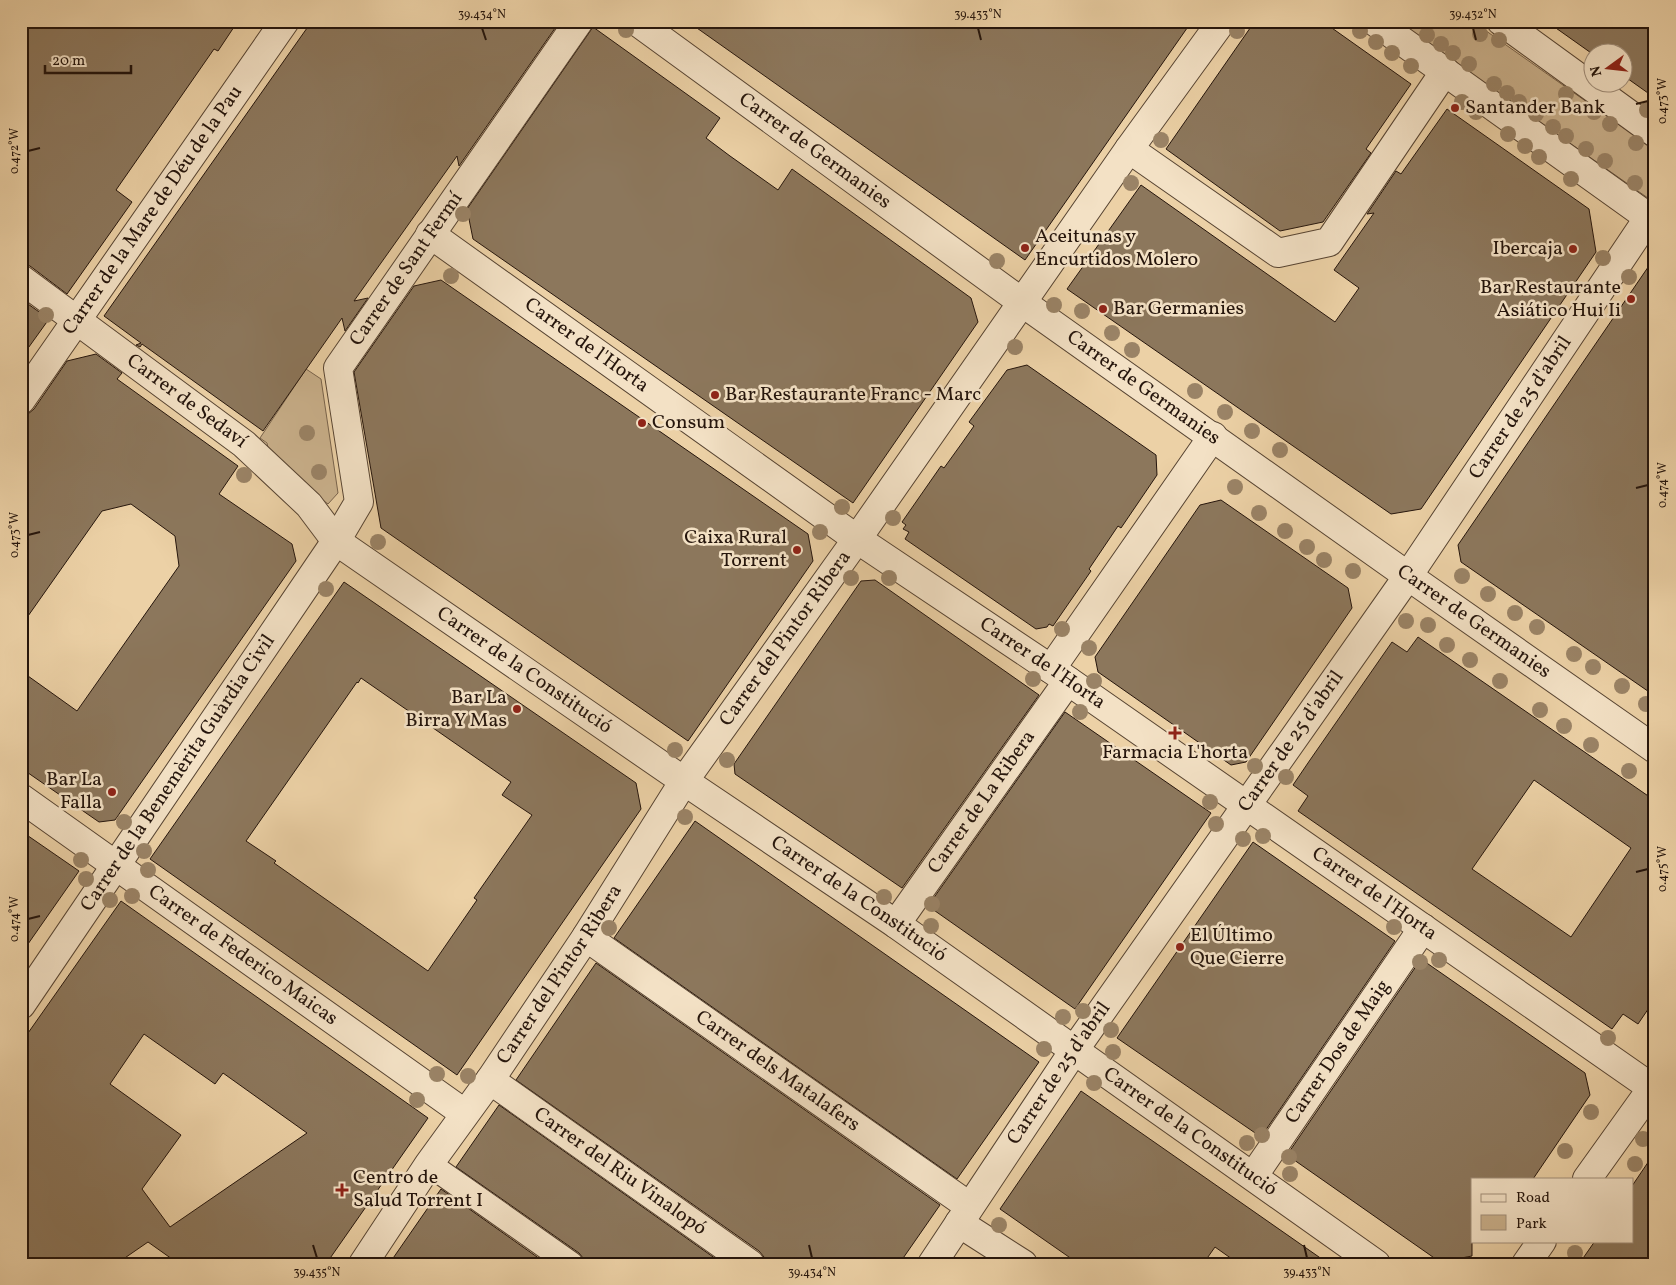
<svg xmlns="http://www.w3.org/2000/svg" width="1676" height="1285" font-family="Vollkorn,serif">
<style>
.green{fill:#cab18c;stroke:#78634c}
.building{fill:#8c775c;stroke:#25150c;fill-rule:evenodd}
.lines{fill:none;stroke-linecap:round;stroke-linejoin:round}
.pedestrian-casing{stroke:#574432;stroke-width:26}
.minor-casing{stroke:#574432;stroke-width:30}
.tertiary-casing{stroke:#574432;stroke-width:30}
.pedestrian{stroke:#f3e1c5;stroke-width:24}
.minor{stroke:#f3e1c5;stroke-width:28}
.tertiary{stroke:#f3e1c5;stroke-width:28}
.tree{fill:#9a8366}
.ticks{fill:none;stroke:#25150c;stroke-width:2}
.poi-dot{fill:#8f2418;stroke:#f3e1c5;stroke-width:2}
.labels{text-anchor:middle;dominant-baseline:central;stroke-width:5;stroke-linejoin:round;paint-order:stroke}
.poi-label{font-size:20px;fill:#25150c;stroke:#f3e1c5;text-anchor:start}
.street-label{font-size:20px;fill:#25150c;stroke:#f3e1c5}
.neatline{fill:none;stroke:#25150c;stroke-width:2}
.ticks-label{font-size:12px;text-anchor:middle;fill:#25150c}
</style>
<rect width="100%" height="100%" fill="#ecd1a6"/>
<filter id="stains"><feTurbulence type="fractalNoise" baseFrequency=".004" numOctaves="4"/><feColorMatrix values="0 0 0 0 .2 0 0 0 0 .09 0 0 0 0 .02 0 0 0 .5 -.17"/></filter>
<radialGradient id="worn" r=".72"><stop offset=".6" stop-color="#630" stop-opacity="0"/><stop offset="1" stop-color="#630" stop-opacity=".3"/></radialGradient>
<path class="green" d="M1396,21H1472L1655,150V203Z
M306,369L321,379L338,493L328,504L270,458L267,443L260,438Z"/>
<path class="building" d="M21,21H238L218,51L214,49L116,190L132,202L67,294L30,266L21,264Z
M312,21H560L459,166L457,156L354,301L368,298L345,331L342,318L263,431L142,344L140,347L136,345L141,343L104,316Z
M687,21H1192L1025,260Z
M1255,21H1322L1411,84L1366,149L1371,153L1323,222L1280,231L1166,149Z
M1546,21H1655V98L1624,76V52H1594V55Z
M593,27L720,118L706,138L730,156L778,190L792,169L971,298L978,322L853,503L473,239L467,209Z
M1447,109L1589,209L1596,252L1421,509L1391,514L1067,289L1141,185L1335,322L1359,288L1334,270L1374,213L1367,214L1396,171L1401,174Z
M1655,257V696L1461,562L1458,545Z
M441,280L808,534L813,561L688,741L381,528L354,372L414,286Z
M21,299L49,319L21,358Z
M96,354L122,373L117,379L238,466L219,494L292,544L296,561L115,820L99,822L21,768V671L77,711L179,566L175,536L131,504L102,511L21,626V415L28,414L34,409L67,361Z
M1027,365L1156,455L1157,475L1121,528L1118,526L1089,569L1091,571L1053,626L1049,624L1047,627L1036,629L905,539L909,532L903,529L906,525L902,522L941,466L944,468L962,443L974,426L969,422L1007,370Z
M1221,500L1348,588L1352,608L1246,762L1231,765L1098,672L1095,657L1200,505Z
M875,580L1039,695L902,888L735,774L734,764L861,581Z
M344,582L636,783L641,809L457,1075L150,859ZM361,678L511,782L502,795L532,815L474,898L477,900L428,971L274,863L276,861L246,841L357,682L358,683Z
M1418,637L1654,800L1648,810L1655,814V999L1638,1024L1623,1014L1612,1029L1298,811L1308,796L1293,785L1310,760L1392,642L1407,652ZM1534,780L1631,848L1571,937L1472,869Z
M1065,712L1211,813L1075,1009L928,906Z
M695,821L1039,1062L957,1179L614,938Z
M21,831L79,871L21,954Z
M1253,842L1395,941L1261,1137L1117,1038Z
M121,901L428,1118L326,1264H179L148,1242L116,1264H21V1043ZM144,1034L215,1084L223,1073L307,1133L170,1227L142,1189L181,1135L110,1084Z
M1421,959L1585,1073L1590,1095L1533,1179H1472V1256L1440,1262L1287,1155Z
M596,963L940,1205L899,1264H765L764,1257L759,1251L516,1080Z
M1081,1091L1329,1264H1239L1215,1247L1203,1264H1079L1000,1209Z
M499,1105L723,1264H584L583,1258L579,1253L456,1167Z
M1655,1152V1264H1579L1595,1241H1632V1186Z
M441,1189L547,1264H389Z"/>
<g class="lines">
<defs>
<path id="pedestrian" d="M429,1164L571,1264"/>
<g id="minor">
<path id="s1" d="M636,21L1023,303L1408,576L1655,749"/>
<path d="M1129,149L1278,253L1329,242L1445,71"/>
<path id="s2" d="M430,234L857,539L1051,669L1655,1090"/>
<path id="s3" d="M21,279L244,444L309,505L336,541L684,781L896,924L1376,1264"/>
<path id="s4" d="M21,400L285,21"/>
<path d="M1051,669L1213,436"/>
<path id="s5" d="M21,798L464,1113"/>
<path id="s6" d="M896,924L1068,681"/>
<path id="s7" d="M586,937L969,1206"/>
<path id="s8" d="M21,1005L336,541L359,502L338,368L579,21"/>
<path id="s9" d="M490,1080L750,1264"/>
<path id="s10" d="M1254,1175L1423,928"/>
<path d="M1587,1179L1655,1084"/>
<path d="M959,1223L1023,1264"/>
<path id="s11" d="M363,1264L429,1164L490,1080L586,937L684,781L857,539L1129,149L1222,21"/>
<path id="s12" d="M932,1264L1075,1049L1408,576L1649,217"/>
<path d="M1526,1264L1542,1241"/>
</g>
<path id="tertiary" d="M1374,21L1655,222
M1501,21L1655,133"/>
</defs>
<use href="#pedestrian" class="pedestrian-casing"/>
<use href="#minor" class="minor-casing"/>
<use href="#tertiary" class="tertiary-casing"/>
<use href="#pedestrian" class="pedestrian"/>
<use href="#minor" class="minor"/>
<use href="#tertiary" class="tertiary"/>
</g>
<g class="tree">
<circle cx="626" cy="30" r="8"/>
<circle cx="1237" cy="31" r="8"/>
<circle cx="1360" cy="31" r="8"/>
<circle cx="1480" cy="34" r="8"/>
<circle cx="1427" cy="35" r="8"/>
<circle cx="1499" cy="40" r="8"/>
<circle cx="1376" cy="42" r="8"/>
<circle cx="1441" cy="44" r="8"/>
<circle cx="1392" cy="53" r="8"/>
<circle cx="1453" cy="53" r="8"/>
<circle cx="1469" cy="64" r="8"/>
<circle cx="1411" cy="66" r="8"/>
<circle cx="1494" cy="84" r="8"/>
<circle cx="1507" cy="93" r="8"/>
<circle cx="1566" cy="94" r="8"/>
<circle cx="1462" cy="102" r="8"/>
<circle cx="1519" cy="102" r="8"/>
<circle cx="1647" cy="110" r="8"/>
<circle cx="1476" cy="112" r="8"/>
<circle cx="1594" cy="112" r="8"/>
<circle cx="1536" cy="114" r="8"/>
<circle cx="1610" cy="124" r="8"/>
<circle cx="1553" cy="127" r="8"/>
<circle cx="1508" cy="134" r="8"/>
<circle cx="1566" cy="136" r="8"/>
<circle cx="1161" cy="140" r="8"/>
<circle cx="1636" cy="143" r="8"/>
<circle cx="1525" cy="146" r="8"/>
<circle cx="1586" cy="149" r="8"/>
<circle cx="1539" cy="157" r="8"/>
<circle cx="1605" cy="161" r="8"/>
<circle cx="1571" cy="179" r="8"/>
<circle cx="1131" cy="183" r="8"/>
<circle cx="1635" cy="183" r="8"/>
<circle cx="463" cy="214" r="8"/>
<circle cx="1603" cy="258" r="8"/>
<circle cx="997" cy="261" r="8"/>
<circle cx="451" cy="276" r="8"/>
<circle cx="1629" cy="277" r="8"/>
<circle cx="1054" cy="305" r="8"/>
<circle cx="1082" cy="311" r="8"/>
<circle cx="46" cy="315" r="8"/>
<circle cx="1112" cy="333" r="8"/>
<circle cx="1015" cy="347" r="8"/>
<circle cx="1132" cy="350" r="8"/>
<circle cx="1195" cy="391" r="8"/>
<circle cx="1225" cy="412" r="8"/>
<circle cx="1252" cy="431" r="8"/>
<circle cx="307" cy="433" r="8"/>
<circle cx="1280" cy="450" r="8"/>
<circle cx="319" cy="472" r="8"/>
<circle cx="244" cy="475" r="8"/>
<circle cx="1235" cy="487" r="8"/>
<circle cx="842" cy="507" r="8"/>
<circle cx="1259" cy="513" r="8"/>
<circle cx="893" cy="518" r="8"/>
<circle cx="1285" cy="531" r="8"/>
<circle cx="820" cy="532" r="8"/>
<circle cx="378" cy="542" r="8"/>
<circle cx="1307" cy="547" r="8"/>
<circle cx="1324" cy="560" r="8"/>
<circle cx="1353" cy="571" r="8"/>
<circle cx="1462" cy="576" r="8"/>
<circle cx="851" cy="578" r="8"/>
<circle cx="889" cy="578" r="8"/>
<circle cx="326" cy="589" r="8"/>
<circle cx="1488" cy="594" r="8"/>
<circle cx="1515" cy="613" r="8"/>
<circle cx="1406" cy="621" r="8"/>
<circle cx="1428" cy="625" r="8"/>
<circle cx="1537" cy="627" r="8"/>
<circle cx="1062" cy="629" r="8"/>
<circle cx="1447" cy="645" r="8"/>
<circle cx="1089" cy="648" r="8"/>
<circle cx="1574" cy="654" r="8"/>
<circle cx="1470" cy="660" r="8"/>
<circle cx="1593" cy="667" r="8"/>
<circle cx="1033" cy="679" r="8"/>
<circle cx="1094" cy="681" r="8"/>
<circle cx="1500" cy="681" r="8"/>
<circle cx="1622" cy="686" r="8"/>
<circle cx="1646" cy="704" r="8"/>
<circle cx="1540" cy="710" r="8"/>
<circle cx="1080" cy="712" r="8"/>
<circle cx="1564" cy="726" r="8"/>
<circle cx="1591" cy="745" r="8"/>
<circle cx="675" cy="750" r="8"/>
<circle cx="727" cy="760" r="8"/>
<circle cx="1255" cy="766" r="8"/>
<circle cx="1629" cy="771" r="8"/>
<circle cx="1286" cy="777" r="8"/>
<circle cx="1210" cy="802" r="8"/>
<circle cx="685" cy="817" r="8"/>
<circle cx="124" cy="822" r="8"/>
<circle cx="1216" cy="824" r="8"/>
<circle cx="1263" cy="836" r="8"/>
<circle cx="1243" cy="839" r="8"/>
<circle cx="144" cy="851" r="8"/>
<circle cx="81" cy="860" r="8"/>
<circle cx="148" cy="870" r="8"/>
<circle cx="86" cy="879" r="8"/>
<circle cx="132" cy="896" r="8"/>
<circle cx="884" cy="897" r="8"/>
<circle cx="110" cy="900" r="8"/>
<circle cx="932" cy="904" r="8"/>
<circle cx="931" cy="926" r="8"/>
<circle cx="1394" cy="927" r="8"/>
<circle cx="609" cy="928" r="8"/>
<circle cx="1439" cy="960" r="8"/>
<circle cx="1420" cy="962" r="8"/>
<circle cx="1083" cy="1011" r="8"/>
<circle cx="1063" cy="1017" r="8"/>
<circle cx="1111" cy="1030" r="8"/>
<circle cx="1608" cy="1038" r="8"/>
<circle cx="1044" cy="1049" r="8"/>
<circle cx="1113" cy="1052" r="8"/>
<circle cx="437" cy="1074" r="8"/>
<circle cx="468" cy="1076" r="8"/>
<circle cx="1094" cy="1083" r="8"/>
<circle cx="417" cy="1100" r="8"/>
<circle cx="1591" cy="1112" r="8"/>
<circle cx="1262" cy="1135" r="8"/>
<circle cx="1643" cy="1139" r="8"/>
<circle cx="1247" cy="1143" r="8"/>
<circle cx="1565" cy="1151" r="8"/>
<circle cx="1289" cy="1157" r="8"/>
<circle cx="1635" cy="1164" r="8"/>
<circle cx="1290" cy="1174" r="8"/>
<circle cx="999" cy="1225" r="8"/>
<circle cx="1575" cy="1253" r="8"/>
</g>
<path class="ticks" d="M482,28L486,40M978,28L981,40M1473,28L1476,40M1636,104L1648,101M28,151L40,148M1636,488L1648,485M28,535L40,532M1636,872L1648,869M28,919L40,916M313,1245L317,1258M809,1245L812,1258M1304,1245L1307,1258"/>
<g class="poi-dot">
<circle cx="1455" cy="108" r="5"/>
<circle cx="1025" cy="248" r="5"/>
<circle cx="1573" cy="249" r="5"/>
<circle cx="1631" cy="299" r="5"/>
<circle cx="1103" cy="309" r="5"/>
<circle cx="715" cy="395" r="5"/>
<circle cx="642" cy="423" r="5"/>
<circle cx="797" cy="550" r="5"/>
<circle cx="517" cy="709" r="5"/>
<path d="M1172.5 725.5h5v5h5v5h-5v5h-5v-5h-5v-5h5z"/>
<circle cx="112" cy="792" r="5"/>
<circle cx="1180" cy="947" r="5"/>
<path d="M339.5 1182.5h5v5h5v5h-5v5h-5v-5h-5v-5h5z"/>
</g>
<g class="labels">
<g class="poi-label">
<text x="1465" y="108">Santander Bank</text>
<text x="1035" y="237">Aceitunas y<tspan x="1035" dy="23">Encurtidos Molero</tspan></text>
<text x="1563" y="249" text-anchor="end">Ibercaja</text>
<text x="1621" y="288" text-anchor="end">Bar Restaurante<tspan x="1621" dy="23">Asiático Hui Ii</tspan></text>
<text x="1113" y="309">Bar Germanies</text>
<text x="725" y="395">Bar Restaurante Franc - Marc</text>
<text x="652" y="423">Consum</text>
<text x="787" y="538" text-anchor="end">Caixa Rural<tspan x="787" dy="23">Torrent</tspan></text>
<text x="507" y="698" text-anchor="end">Bar La<tspan x="507" dy="23">Birra Y Mas</tspan></text>
<text x="1175" y="753" text-anchor="middle">Farmacia L'horta</text>
<text x="102" y="780" text-anchor="end">Bar La<tspan x="102" dy="23">Falla</tspan></text>
<text x="1190" y="936">El Último<tspan x="1190" dy="23">Que Cierre</tspan></text>
<text x="353" y="1178">Centro de<tspan x="353" dy="23">Salud Torrent I</tspan></text>
</g>
<g class="street-label">
<text stroke="none"><textPath href="#s1" startOffset="221">Carrer de Germanies</textPath></text>
<text stroke="none"><textPath href="#s4" startOffset="231">Carrer de la Mare de Déu de la Pau</textPath></text>
<text stroke="none"><textPath href="#s8" startOffset="862">Carrer de Sant Fermí</textPath></text>
<text stroke="none"><textPath href="#s2" startOffset="192">Carrer de l'Horta</textPath></text>
<text stroke="none"><textPath href="#s1" startOffset="626">Carrer de Germanies</textPath></text>
<text stroke="none"><textPath href="#s3" startOffset="206">Carrer de Sedaví</textPath></text>
<text stroke="none"><textPath href="#s12" startOffset="1039">Carrer de 25 d'abril</textPath></text>
<text stroke="none"><textPath href="#s1" startOffset="1031">Carrer de Germanies</textPath></text>
<text stroke="none"><textPath href="#s11" startOffset="755">Carrer del Pintor Ribera</textPath></text>
<text stroke="none"><textPath href="#s2" startOffset="748">Carrer de l'Horta</textPath></text>
<text stroke="none"><textPath href="#s3" startOffset="640">Carrer de la Constitució</textPath></text>
<text stroke="none"><textPath href="#s12" startOffset="634">Carrer de 25 d'abril</textPath></text>
<text stroke="none"><textPath href="#s8" startOffset="280">Carrer de la Benemèrita Guàrdia Civil</textPath></text>
<text stroke="none"><textPath href="#s6" startOffset="149">Carrer de La Ribera</textPath></text>
<text stroke="none"><textPath href="#s2" startOffset="1152">Carrer de l'Horta</textPath></text>
<text stroke="none"><textPath href="#s3" startOffset="1045">Carrer de la Constitució</textPath></text>
<text stroke="none"><textPath href="#s5" startOffset="272">Carrer de Federico Maicas</textPath></text>
<text stroke="none"><textPath href="#s11" startOffset="350">Carrer del Pintor Ribera</textPath></text>
<text stroke="none"><textPath href="#s10" startOffset="149">Carrer Dos de Maig</textPath></text>
<text stroke="none"><textPath href="#s7" startOffset="234">Carrer dels Matalafers</textPath></text>
<text stroke="none"><textPath href="#s12" startOffset="229">Carrer de 25 d'abril</textPath></text>
<text stroke="none"><textPath href="#s3" startOffset="1450">Carrer de la Constitució</textPath></text>
<text stroke="none"><textPath href="#s9" startOffset="159">Carrer del Riu Vinalopó</textPath></text>
</g>
</g>
<rect width="1676" height="1285" fill="none" stroke="#ecd1a6" stroke-width="55"/>
<rect x="1471" y="1178" width="162" height="65" fill="#f3e1c5" stroke="#a18f7b"/>
<rect x="1481" y="1194" width="25" height="8" fill="#f3e1c5" stroke="#a18f7b"/>
<text x="1516" y="1202" font-size="15" fill="#25150c">Road</text>
<rect x="1481" y="1215" width="25" height="15" fill="#cab18c" stroke="#a18f7b"/>
<text x="1516" y="1228" font-size="15" fill="#25150c">Park</text>
<g transform="translate(1608 68) rotate(255)"><circle r="24" fill="#f3e1c5" stroke="#a18f7b"/>
<path d="M0-4L9 19L0 12L-9 19Z" fill="#8f2418"/>
<text y="-8" font-size="14" font-weight="bold" text-anchor="middle" fill="#25150c">N</text>
</g>
<path d="M45 65v8h86v-8" fill="none" stroke="#25150c" stroke-width="2.5"/>
<text x="52" y="65" font-size="15" fill="#25150c" stroke="#f3e1c5" stroke-width="4" paint-order="stroke">20 m</text>
<rect x="28" y="28" width="1620" height="1230" class="neatline"/>
<g class="ticks-label">
<text x="482" y="18">39.434°N</text>
<text x="978" y="18">39.433°N</text>
<text x="1473" y="18">39.432°N</text>
<text transform="translate(1662 101) rotate(-90)" y="4">0.473°W</text>
<text transform="translate(14 151) rotate(-90)" y="4">0.472°W</text>
<text transform="translate(1662 485) rotate(-90)" y="4">0.474°W</text>
<text transform="translate(14 535) rotate(-90)" y="4">0.473°W</text>
<text transform="translate(1662 869) rotate(-90)" y="4">0.475°W</text>
<text transform="translate(14 919) rotate(-90)" y="4">0.474°W</text>
<text x="317" y="1276">39.435°N</text>
<text x="812" y="1276">39.434°N</text>
<text x="1307" y="1276">39.433°N</text>
</g>
<rect width="100%" height="100%" filter="url(#stains)"/>
<rect width="100%" height="100%" fill="url(#worn)"/>
</svg>
